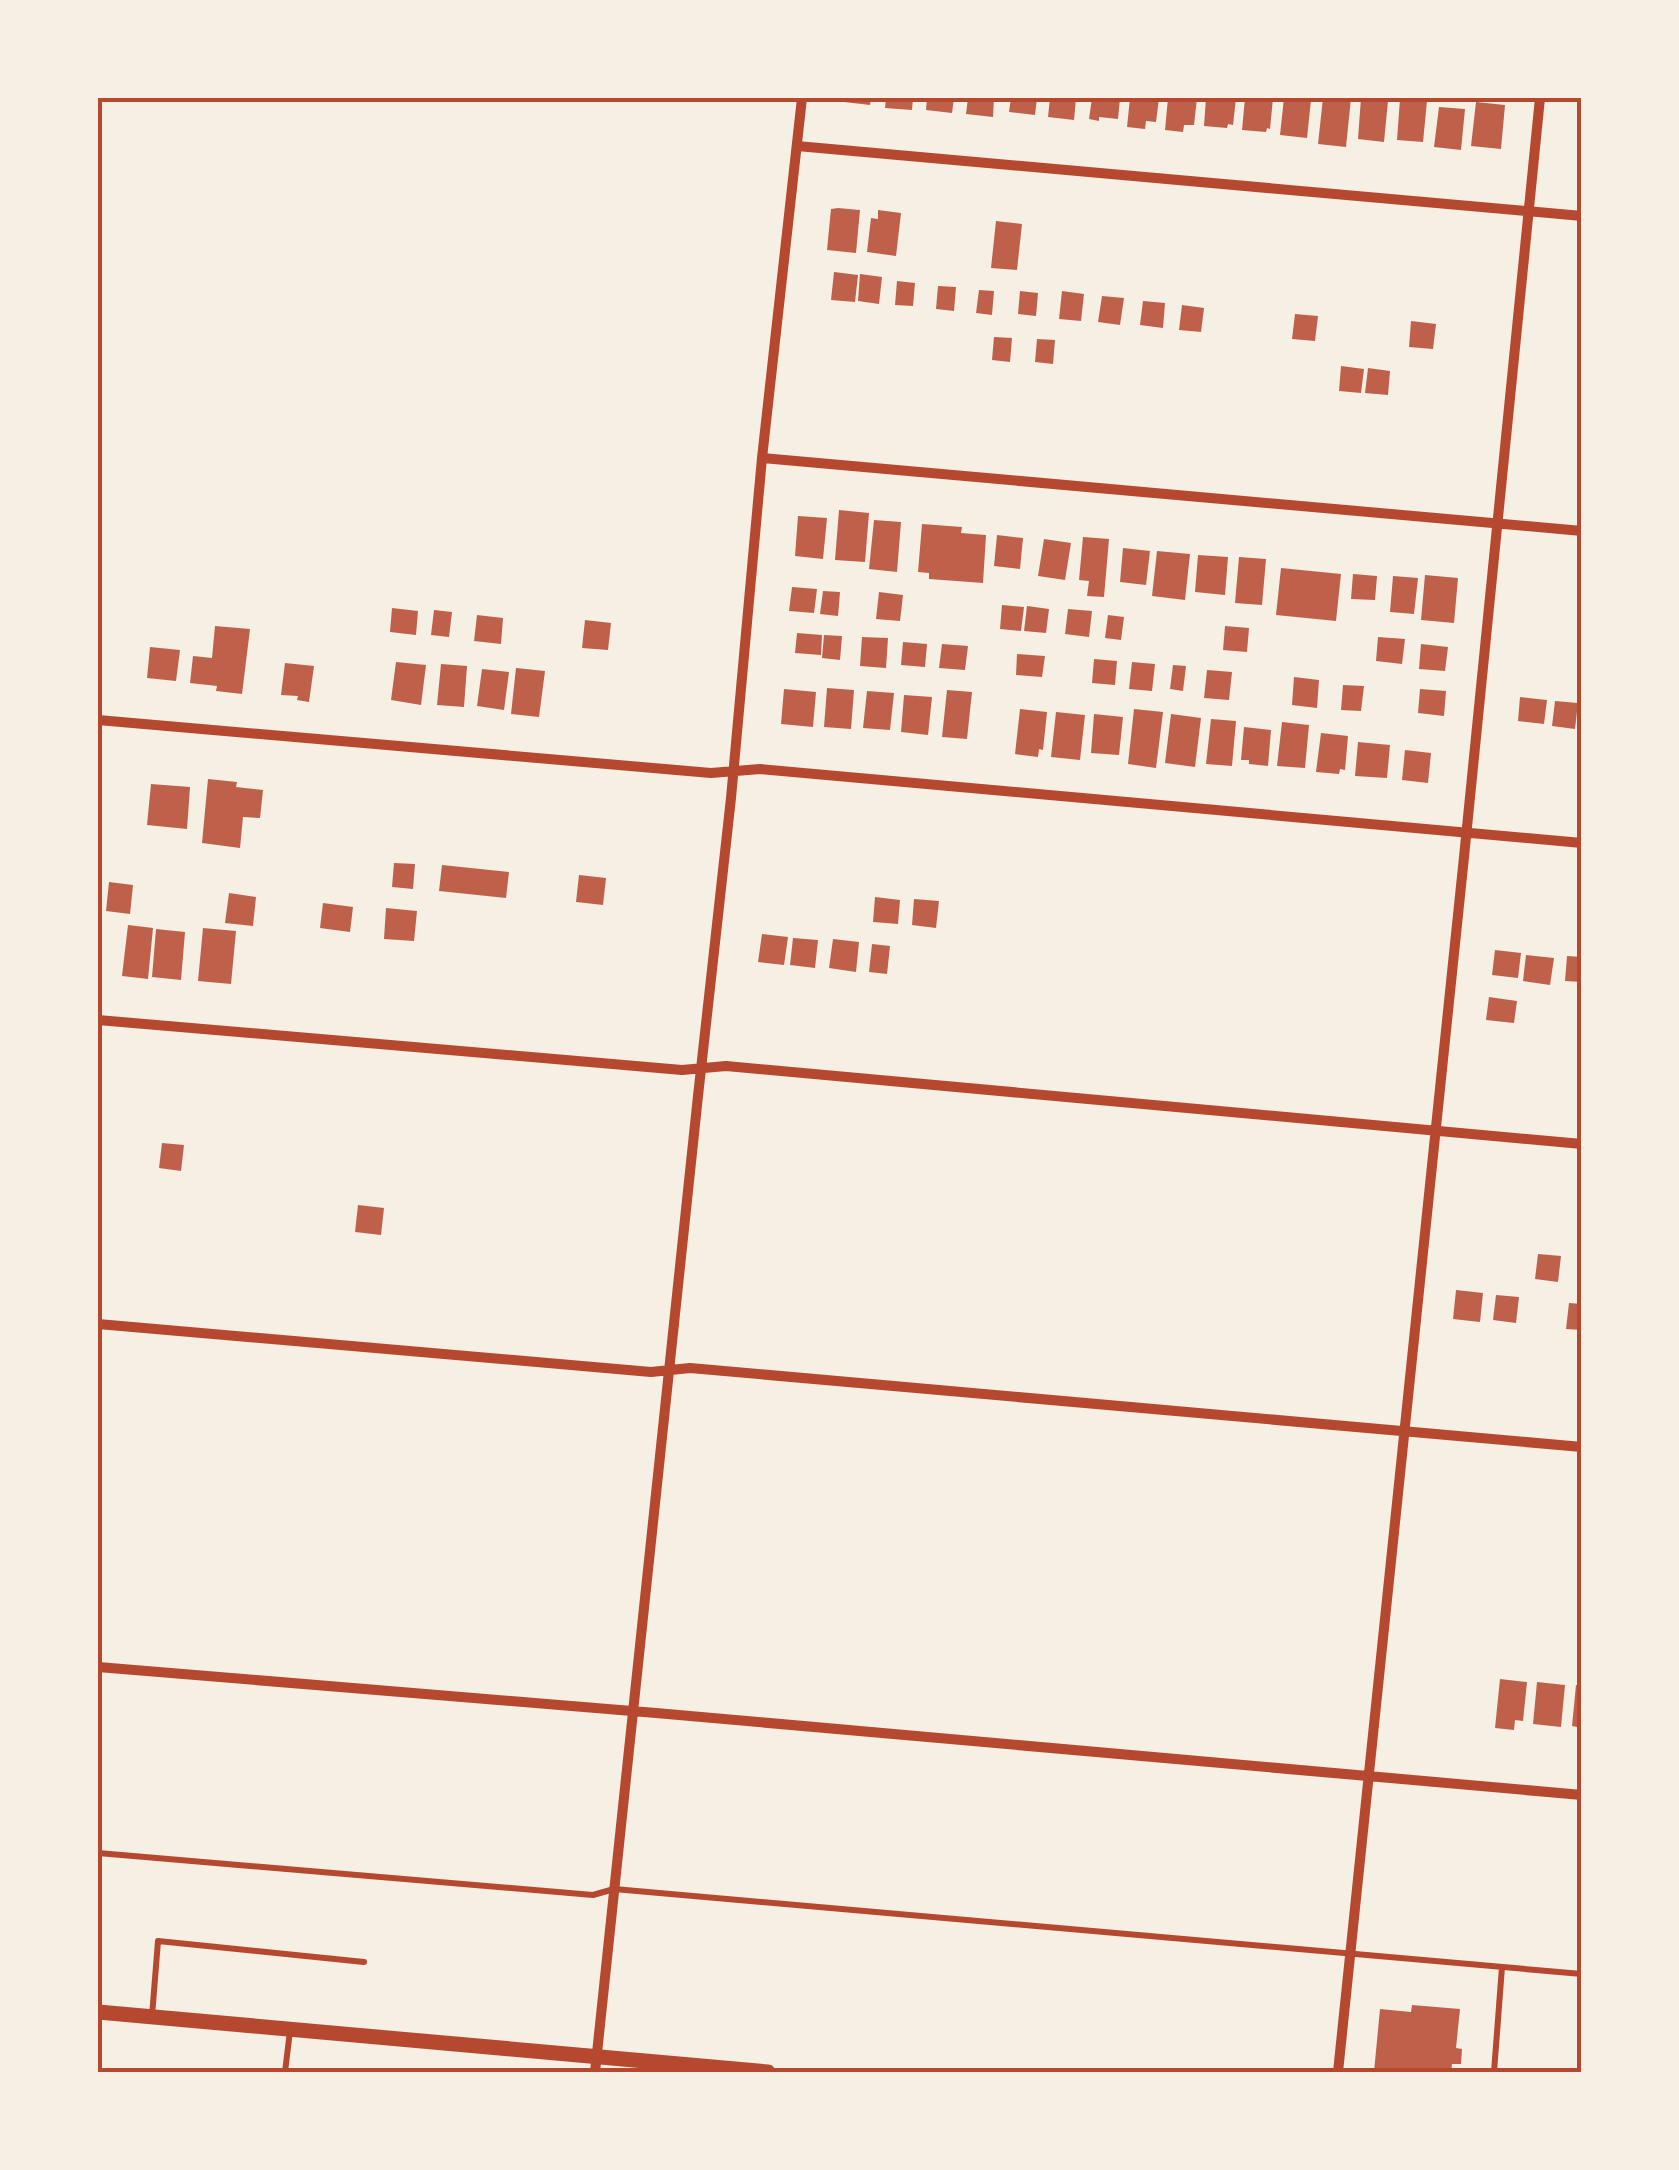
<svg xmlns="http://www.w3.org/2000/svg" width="1679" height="2170" font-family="'Source Serif 4',serif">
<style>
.building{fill:#bf614a}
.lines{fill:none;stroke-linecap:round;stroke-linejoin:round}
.service{stroke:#b5482f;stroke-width:6}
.minor{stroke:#b5482f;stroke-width:10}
.tertiary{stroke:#b5482f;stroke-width:15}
.neatline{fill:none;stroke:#b5482f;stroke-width:4}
</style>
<rect width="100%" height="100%" fill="#f6efe4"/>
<path class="building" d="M844,98H871L870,105L844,102Z
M886,98H913L912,110L885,108Z
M927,98H954L952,113L926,110Z
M968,98H994L993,117L966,114Z
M1011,98H1037L1035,115L1009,112Z
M1050,98H1076L1074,120L1048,117Z
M1092,98H1120L1118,119L1099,117V121L1089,119Z
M1130,98H1159L1156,122L1146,121L1145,129L1127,127Z
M1168,98H1197L1194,125H1184L1183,132L1165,130Z
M1206,98H1236L1233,125L1228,124L1227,128L1204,126Z
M1245,98H1273L1270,129L1267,128L1266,132L1242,130Z
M1284,98L1311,100L1307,138L1280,135Z
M1323,98H1351L1346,147L1318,144Z
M1361,98L1388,101L1384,142L1358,139Z
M1400,99L1427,101L1423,142L1397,140Z
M1476,102L1505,105L1501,149L1471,146Z
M1439,107L1465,109L1461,150L1434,147Z
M838,208L860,210L856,253L827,250L831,209Z
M878,210L901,213L896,256L867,252L871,218L878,219Z
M996,221L1022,224L1017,270L991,268Z
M834,272L858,275L855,302L831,300Z
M860,274L882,277L879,304L858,301Z
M897,281L915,283L913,306L895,305Z
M938,286L956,287L954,311L936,309Z
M979,290L994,291L992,315L976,313Z
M1020,291L1038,293L1036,316L1018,314Z
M1062,291L1084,294L1081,321L1059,319Z
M1102,296L1124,298L1120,325L1098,322Z
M1143,301L1165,303L1163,328L1140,325Z
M1182,305L1204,308L1201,332L1179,330Z
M1295,314L1318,316L1315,341L1292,339Z
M1411,321L1436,324L1433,349L1409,347Z
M994,337L1012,338L1010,362L992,360Z
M1037,339L1055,340L1053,364L1035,362Z
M1341,366L1364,369L1361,393L1339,391Z
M1368,368L1390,371L1388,395L1365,393Z
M839,510L869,513L865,562L835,560Z
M798,516L827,518L823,559L795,556Z
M874,520L901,522L897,572L869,569Z
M922,524L962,527L961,533L986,535L983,583L929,579V573L918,572Z
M997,535L1023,538L1020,569L994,566Z
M1083,537L1109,539L1104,597L1087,596L1089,581L1079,580Z
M1044,539L1071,543L1065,580L1038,576Z
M1123,548L1150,551L1146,585L1120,582Z
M1157,551L1190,554L1185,600L1152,596Z
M1198,555L1228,557L1225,595L1195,592Z
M1239,557L1266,559L1262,605L1235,603Z
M1281,568L1341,574L1336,621L1276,615Z
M1353,574L1377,576L1375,600L1351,599Z
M1425,575L1458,578L1454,623L1421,620Z
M1393,576L1418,578L1414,614L1390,612Z
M792,587L817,589L814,613L789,611Z
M823,591L840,592L838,616L820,614Z
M879,592L903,595L900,621L876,619Z
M1002,605L1024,607L1021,631L1000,629Z
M1027,606L1049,609L1046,633L1024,631Z
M392,608L418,611L416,635L390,632Z
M1068,609L1092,611L1089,637L1065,634Z
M434,610L452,612L449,637L431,635Z
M477,615L503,618L501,644L474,641Z
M1108,615L1124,617L1121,640L1105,638Z
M585,620L611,623L608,650L582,648Z
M215,626L250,629L242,694L216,691L217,686L190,683L193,656L212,658Z
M1225,626L1249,628L1247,652L1223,650Z
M797,633L822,635L821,655L795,653Z
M824,635L842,636L840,660L822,658Z
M862,637L888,638L886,668L860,666Z
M1378,637L1405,639L1402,664L1376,661Z
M903,642L927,644L925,667L901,665Z
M942,644L968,646L965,670L939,668Z
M1421,644L1448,647L1445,671L1419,669Z
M150,647L180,650L176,681L147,678Z
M1017,654L1045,656L1042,677L1016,675Z
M1094,659L1117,661L1115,685L1092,683Z
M396,662L426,665L421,705L391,700Z
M1132,662L1155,664L1152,691L1129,689Z
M285,663L314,666L309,702L297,700L298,696L281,695Z
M441,664L467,666L464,707L437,705Z
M1173,665L1186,666L1183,691L1170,689Z
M516,668L545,671L539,717L511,714Z
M482,669L509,672L504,710L477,706Z
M1207,670L1232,672L1229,700L1204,698Z
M1294,677L1319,680L1317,708L1292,705Z
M1343,685L1364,686L1361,711L1341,710Z
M827,688L854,690L851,729L824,727Z
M784,689L816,692L813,727L781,724Z
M1420,689L1446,691L1444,716L1418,713Z
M947,690L972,692L967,739L942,737Z
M867,691L894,693L890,730L863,728Z
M904,695L932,697L928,735L901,732Z
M1520,697L1547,700L1544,724L1518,721Z
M1555,701L1578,703L1575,729L1552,726Z
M1020,709L1047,712L1043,750L1039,749L1038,757L1015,754Z
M1134,709L1163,712L1156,768L1128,764Z
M1056,712L1085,715L1080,760L1051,757Z
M1094,714L1123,717L1119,755L1091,753Z
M1171,714L1201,718L1195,767L1165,763Z
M1211,719L1236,721L1232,766L1206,764Z
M1282,722L1309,725L1305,768L1277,766Z
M1244,727L1271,730L1268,766L1249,764V760H1241Z
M1321,733L1348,736L1345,770L1340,769L1339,774L1316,772Z
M1358,742L1390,745L1387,778L1355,776Z
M1405,750L1431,753L1428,783L1402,780Z
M208,779L237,782L236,787L263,790L260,818L243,817L240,848L202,843Z
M151,784L190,787L187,829L147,825Z
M394,863L415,864L413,889L392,887Z
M442,865L509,872L506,898L439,891Z
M579,875L606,878L603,905L576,902Z
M109,882L133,885L130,914L106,911Z
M229,893L256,897L253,926L225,923Z
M875,897L900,900L898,924L873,922Z
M914,899L939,901L936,928L912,925Z
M323,903L353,907L350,932L320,928Z
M386,908L417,911L414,941L384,939Z
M128,925L153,928L148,979L122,976Z
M203,928L236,931L231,984L198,981Z
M156,929L185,932L181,980L152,977Z
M762,934L788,937L784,965L758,962Z
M793,938L818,940L815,968L790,965Z
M833,939L859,942L856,972L829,968Z
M872,944L890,946L887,974L869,972Z
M1495,950L1521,953L1518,978L1492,975Z
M1526,955L1554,958L1550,985L1523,981Z
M1567,956L1582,957V982L1565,981Z
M1489,997L1517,1001L1514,1023L1486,1020Z
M162,1143L184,1145L181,1171L159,1168Z
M358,1205L384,1208L381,1235L355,1232Z
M1538,1254L1561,1256L1558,1282L1535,1279Z
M1456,1290L1483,1293L1480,1322L1453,1319Z
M1496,1295L1519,1297L1516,1323L1493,1320Z
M1569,1303L1582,1304V1330L1566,1329Z
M1500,1679L1527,1682L1523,1721L1515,1720L1514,1730L1495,1728Z
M1537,1682L1565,1685L1561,1727L1533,1724Z
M1576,1685L1582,1686V1728L1572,1726Z
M1412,2005L1460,2009L1456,2048L1462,2049L1461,2064H1452L1451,2072H1374L1380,2009L1411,2012Z"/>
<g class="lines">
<path class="service" d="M98,1853L593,1895L614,1889L1582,1974
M152,2016L158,1941L364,1962
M285,2072L290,2031
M1494,2072L1502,1967"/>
<path class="minor" d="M797,146L1582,216
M762,458L1582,531
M98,720L711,773L760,769L1582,843
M98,1020L682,1070L726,1066L1582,1144
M98,1324L651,1372L690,1368L1582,1447
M98,1667L656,1713L1582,1795
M595,2072L698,1096L731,798L762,458L802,98
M1338,2072L1464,857L1540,98"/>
<path class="tertiary" d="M98,2012L768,2072"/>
</g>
<rect width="1679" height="2170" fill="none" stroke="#f6efe4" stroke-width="200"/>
<rect x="100" y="100" width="1479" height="1970" class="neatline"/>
</svg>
